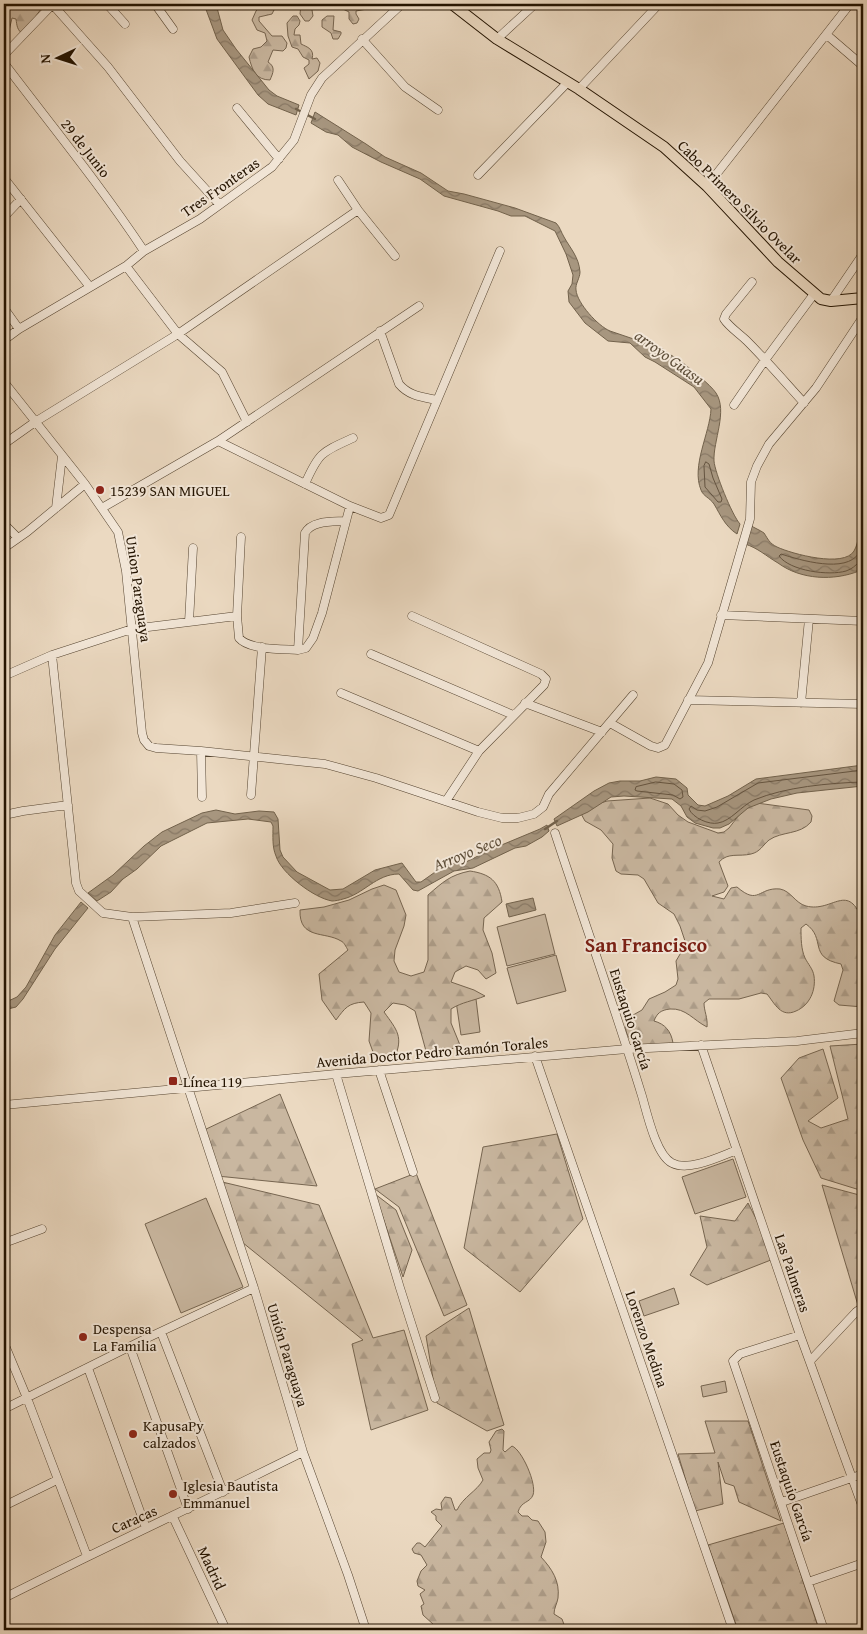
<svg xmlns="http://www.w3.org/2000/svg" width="867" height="1634" font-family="'Gentium Book Plus',serif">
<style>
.green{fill:#c9b7a0;stroke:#766550}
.forest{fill:url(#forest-firs);stroke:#766550}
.water{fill:url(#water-waves);stroke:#72624c}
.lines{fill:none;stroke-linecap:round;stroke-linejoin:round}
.shore{stroke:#655440;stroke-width:1}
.stream{stroke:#72624c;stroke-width:2.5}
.minor-casing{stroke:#554430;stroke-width:9}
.major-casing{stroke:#231300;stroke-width:12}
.minor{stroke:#f2e6d7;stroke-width:8}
.major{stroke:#ebd9c1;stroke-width:10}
.poi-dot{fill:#8f2418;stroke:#f2e6d7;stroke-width:2}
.labels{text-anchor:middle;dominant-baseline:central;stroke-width:4;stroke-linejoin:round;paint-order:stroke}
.street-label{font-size:15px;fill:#231300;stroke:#f2e6d7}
.poi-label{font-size:15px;fill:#231300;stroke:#f2e6d7;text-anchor:start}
.water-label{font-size:16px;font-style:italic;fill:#5e4e39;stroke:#f2e6d7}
.district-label{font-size:20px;font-weight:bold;fill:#7a1f14;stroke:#f2e6d7}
</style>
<defs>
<pattern id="forest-firs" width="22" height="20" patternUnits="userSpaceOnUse" patternTransform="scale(1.25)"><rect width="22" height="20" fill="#c9b7a0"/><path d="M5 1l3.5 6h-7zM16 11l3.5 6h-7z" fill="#ac9c88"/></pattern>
<pattern id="water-waves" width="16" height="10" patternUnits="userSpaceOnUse" patternTransform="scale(1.25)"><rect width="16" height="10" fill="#a7967f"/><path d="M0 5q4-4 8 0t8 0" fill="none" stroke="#887966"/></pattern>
</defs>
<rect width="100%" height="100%" fill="#ebd9c1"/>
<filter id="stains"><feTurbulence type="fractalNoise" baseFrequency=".004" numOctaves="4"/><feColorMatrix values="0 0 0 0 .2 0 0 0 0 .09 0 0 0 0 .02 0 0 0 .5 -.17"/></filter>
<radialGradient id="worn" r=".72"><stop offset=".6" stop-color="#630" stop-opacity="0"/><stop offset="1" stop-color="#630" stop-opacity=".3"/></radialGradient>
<path class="green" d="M545,914L555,954L507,966L497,927Z
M556,955L566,991L517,1004L507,968Z
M476,999L480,1032L461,1035L456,1001Z
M733,1159L746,1197L695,1214L682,1177Z
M206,1198L243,1287L181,1313L145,1224Z
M674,1288L679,1304L644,1316L639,1301Z
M725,1381L727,1392L703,1397L701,1386Z"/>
<path class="forest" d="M4,4H52L41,9L23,34C17,30 17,26 16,19L12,18L9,31L4,38Z
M262,4H276L274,10L272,14L259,17V21L272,36H282L287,43L286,48L283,51L273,50L268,62C276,67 273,73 270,80C256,80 252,70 249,57L253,49L261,47L267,41L265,33L257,30L252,20L256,11Z
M301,4H311L313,16L309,21H305L300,14Z
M338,4H369V6L367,9L356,11V14L359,19L357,23L353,24L349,19V12L339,7Z
M293,16H297L300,21L299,25L295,29L294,35H300L301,44C307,47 315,49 312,59L317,58L320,63L318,71L309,79L304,68L309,64V60L303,57L298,49L292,47L288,36L287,23Z
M327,16H334L333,30L341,32V34L338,39H333L331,33L322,27V20Z
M650,798L668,804L678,815L688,822L718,833L724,832L729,828L749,802L809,810L812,816L811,822C800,835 782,831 769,840C763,845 760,852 751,854C739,857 728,852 719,862L728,886L724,892L712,896L724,899L731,888L737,887C759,906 758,887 780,889C791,891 795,903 806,906C833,913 848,880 863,922V1007L839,1005L834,1001L843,970L841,964C807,957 827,939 806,924L801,928C801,938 801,949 805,958C808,964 813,969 814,976C816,990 810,1005 796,1011C781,1018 775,1004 767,994L761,993L739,999H709L704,1003C704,1011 708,1018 707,1027C693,1020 686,1008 670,1009C661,1010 657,1013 654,1021C665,1024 671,1031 673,1043L669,1048C648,1049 621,1047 626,1019L642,1010L649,999L665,992L676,985L678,979L676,961L686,944L680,926L674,914L658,903L644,879L638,875L621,874L616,871L612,858L613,844L601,830L585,821L579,810L607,801Z
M470,871C490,874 499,881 502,902L484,918L483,930L492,953L496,973L486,979L478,970L466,966L455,972L451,982L474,990L485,996C473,1001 462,1002 451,1009V1023L460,1045C448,1051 439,1054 426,1051L415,1011L405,1005L393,1003L384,1012C397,1030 404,1037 394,1059L382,1060L373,1052L369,1041L371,1013L364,1002C348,1003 345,1008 336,1020L322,1000L319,974L348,950C346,947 344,942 341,941C325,931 299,940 300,910L324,907L349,900L372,889L384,885L396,890L406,915L404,926L395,950L394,961L399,972L411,976L424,972L428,960V895C443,882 450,875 470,871Z
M863,1044V1191L821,1178L803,1140L781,1078L799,1058L823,1049L838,1098L808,1121L821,1128L848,1119L830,1046Z
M280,1094L317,1186L217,1176L202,1131Z
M557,1134L583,1219L520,1292L464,1248L483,1147Z
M416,1173L467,1305L444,1316L399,1207L375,1189Z
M218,1181L319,1205L373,1338L404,1330L428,1410L371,1430L352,1344L363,1340L237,1238Z
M822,1185L863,1196V1322Z
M375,1194L396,1210L412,1250L403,1277Z
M748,1203L776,1258L707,1285L690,1275L707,1247L700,1216L735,1221Z
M469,1308L504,1425L487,1431L437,1403L426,1336Z
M705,1421H748L781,1521L739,1502L734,1486L725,1483L718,1462L723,1504L695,1511L678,1454L715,1453Z
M502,1429L504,1431L503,1450L505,1452L512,1446C522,1450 537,1484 533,1495C530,1503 521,1501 518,1512L522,1516H528L532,1520L538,1521L545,1532L546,1542L541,1557C552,1569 560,1581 558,1598C557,1604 554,1608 554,1614L562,1619L566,1630H426L434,1625L423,1615L421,1606L424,1604L420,1594L425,1590L418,1586L417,1581L421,1571L427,1565L421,1555L414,1553L412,1549L417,1543H420L425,1547L442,1526L436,1520V1516L431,1512L436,1509L442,1510L441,1503L445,1497L451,1498L455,1510H457C463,1497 477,1491 483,1480L478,1468L477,1459L484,1453H490L491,1450L489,1442L496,1431Z
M784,1523L819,1630H738L708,1545Z"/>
<path class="water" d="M204,4H216L223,30L236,49L269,90L277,96L299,105L296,115L268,104L258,95L217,39Z
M315,112L366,144L385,157L421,173L448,191L464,194L515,208L556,223C560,227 561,232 564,237C570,248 579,257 580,272C580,278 575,284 576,290C577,303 598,326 610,331L663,349C668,354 673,356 679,360C687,366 711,385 716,393C728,411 713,441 714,461C715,473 732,515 740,524L737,534C725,526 721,516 714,504C710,498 703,496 701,490C691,466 710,433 711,409L694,387L655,362L645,357L630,343L608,341L585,323L569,302L568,291L572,284L573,275L566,254L555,231L525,216H511L498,211L444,196L420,179L381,162L352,147L338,135L326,132L311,123Z
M863,517V562L859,571C834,581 801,580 778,563C766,556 758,548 745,544L750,525C754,528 760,530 764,533C768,539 769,543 777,547C792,554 844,568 854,551C860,541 858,527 863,517Z
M863,765V786L797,793L771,799L748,808L729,824L720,828H713L695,823L687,817L681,806L672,799L624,796L611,797L588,812L557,826L554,819L594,791L609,783L620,781H640L656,777L676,779L687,788L688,795L698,805L705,806L728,796L756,779Z
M216,810L235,814L259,811L274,812L278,819L280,850L283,857L297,872L330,890L343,889L375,870L398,864L402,863L416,882H421L438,870L449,864L466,862L492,849L540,829L547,825L549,831L542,837L526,846L515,848L473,868L454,871L418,891L413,890L399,874C376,874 364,894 343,899C340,900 335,901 332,901C314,898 281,873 276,856C272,847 273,836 273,826L271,822L248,819L207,823L161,846L137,869L123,879L111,892L97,901L88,893L113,875L144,846L162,832L202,813Z
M533,898L536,910L509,917L506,904Z
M81,902L88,908L55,949L23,999L16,1007L4,1010V1003L17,997L26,987L55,935Z"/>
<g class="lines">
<path class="shore" d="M706,462L709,464L713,478L722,499L721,502H718L705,487L704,466Z
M863,538C862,542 862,549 859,553C846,574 800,560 781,554L779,556C790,571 829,576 846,571C852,569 855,566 859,562H863
M863,770L758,783L717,807L705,811L697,810L691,806L689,809C693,818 709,825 718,823C731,821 741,806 754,800C785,787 829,783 863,782
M656,782L674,784L682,790L683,797L680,799L673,795L637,791L635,790L636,787Z"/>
<path class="stream" d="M296,109L315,119
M545,829L557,821"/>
<defs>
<path id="minor" d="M107,4L125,24
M155,4L173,29
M53,5L108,67L180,161L219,204
M827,35L863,66
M362,39L405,87L438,110
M497,39L535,4
M4,55L53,4
M4,63C51,125 101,186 144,251
M579,89L659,4
M237,108L279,159
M478,175L568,82
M4,178L90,287
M338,180L358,210L395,256
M707,186L850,4
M4,217L21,199
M126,266L178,334L222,372L247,422
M752,282L726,314L724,319C729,327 740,334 747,341C767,361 785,382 804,403
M831,301L863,254
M4,308L19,329
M380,331L399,384C409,396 422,397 437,400
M4,340L19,329L126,266L144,251L200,219L272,167L294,140L311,95L322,78L402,4
M4,382L85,484L118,532L126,571L142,733L144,740L149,746L156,748L201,751L325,764L376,778L478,812L502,818H518L534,814L543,807L549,794L633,695
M734,405L765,360L814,294
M218,441L419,306
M4,444L35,422L178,334L358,210
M305,484C319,452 322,452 353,438
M56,508L62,456
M102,508L218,441L350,506L381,518L389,515L500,251
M4,524L17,537
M241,537L237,616L239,638C249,650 282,649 298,650L305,533C312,520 333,522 346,521
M4,548L27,532L85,484
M721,615L863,621
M412,616L541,674L546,679L544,685L479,751L446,801
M189,622L193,548
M298,650L306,648L313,638L322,613L350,506
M371,654L513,715
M52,655L76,883L79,891L103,913L132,917L254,1288L303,1452L348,1575L366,1630
M4,676L52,655L132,629L237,616
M341,693L479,751
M688,700L863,704
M525,703L602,732
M801,703L809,619
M610,723L651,746L658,748L665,745L708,663L750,519L751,482L757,466L769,444L816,388L863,317
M201,751L202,797
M251,795L262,647
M4,815L23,811L68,805
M555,833C584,921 615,1008 642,1096C647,1113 656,1155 672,1163C689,1172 721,1156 737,1150
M132,917L231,913L295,903
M701,1045L800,1335L863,1508
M535,1056L733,1630
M379,1070L413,1172
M336,1074L400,1288L435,1398
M4,1105L336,1074L627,1049L797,1041L863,1033
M4,1243L42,1229
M161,1332L223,1492
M800,1335L740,1354L733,1361L824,1630
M4,1343L27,1398L87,1556
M130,1347L188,1509
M810,1361L856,1312L863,1307
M88,1368L146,1528
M4,1409L143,1340L254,1288
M782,1502L863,1474
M4,1506L57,1480
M173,1517L226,1630
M808,1582L863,1563
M4,1598C103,1548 203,1502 303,1452"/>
<path id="major" d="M452,4L497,39L579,89L664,147L707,186L778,262L821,299L831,301L863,298"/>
</defs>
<use href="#minor" class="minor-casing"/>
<use href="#major" class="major-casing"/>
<use href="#minor" class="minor"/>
<use href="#major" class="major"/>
</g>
<g class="poi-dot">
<circle cx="100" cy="490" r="5"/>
<rect x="168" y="1076" width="10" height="10" rx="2.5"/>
<circle cx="83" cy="1337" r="5"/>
<circle cx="133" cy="1434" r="5"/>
<circle cx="173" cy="1494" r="5"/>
</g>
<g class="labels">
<g class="street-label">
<text transform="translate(86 148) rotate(52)">29 de Junio</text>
<text transform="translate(220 187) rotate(-35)">Tres Fronteras</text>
<text transform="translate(740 202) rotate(45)">Cabo Primero Silvio Ovelar</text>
<text transform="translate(139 589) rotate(82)">Union Paraguaya</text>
<text transform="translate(631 1019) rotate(72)">Eustaquio García</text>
<text transform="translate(432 1052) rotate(-5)">Avenida Doctor Pedro Ramón Torales</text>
<text transform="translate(793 1273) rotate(71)">Las Palmeras</text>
<text transform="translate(647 1339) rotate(71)">Lorenzo Medina</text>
<text transform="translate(288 1355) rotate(73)">Unión Paraguaya</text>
<text transform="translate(792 1491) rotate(71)">Eustaquio García</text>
<text transform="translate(134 1519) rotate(-24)">Caracas</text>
<text transform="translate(212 1568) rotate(65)">Madrid</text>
</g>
<g class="poi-label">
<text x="110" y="490">15239 SAN MIGUEL</text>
<text x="183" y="1081">Línea 119</text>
<text x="93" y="1328">Despensa<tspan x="93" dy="17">La Familia</tspan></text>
<text x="143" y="1425">KapusaPy<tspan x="143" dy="17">calzados</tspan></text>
<text x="183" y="1485">Iglesia Bautista<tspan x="183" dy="17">Emmanuel</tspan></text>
</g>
<g class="water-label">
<text transform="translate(670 357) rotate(36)">arroyo Guasu</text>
<text transform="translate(467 852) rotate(-22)">Arroyo Seco</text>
</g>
<g class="district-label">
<text x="646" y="944">San Francisco</text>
</g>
</g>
<rect width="867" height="1634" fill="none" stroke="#ebd9c1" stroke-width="20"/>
<rect x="5" y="5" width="857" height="1624" fill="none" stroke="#231300" stroke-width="2.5"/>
<rect x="10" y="10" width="847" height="1614" fill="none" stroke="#231300"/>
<g transform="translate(58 58) rotate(266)" stroke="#f2e6d7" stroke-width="4" paint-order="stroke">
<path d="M0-4L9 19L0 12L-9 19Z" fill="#231300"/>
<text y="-8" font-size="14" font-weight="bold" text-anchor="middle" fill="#231300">N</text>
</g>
<rect width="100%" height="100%" filter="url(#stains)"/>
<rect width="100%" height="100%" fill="url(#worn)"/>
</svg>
